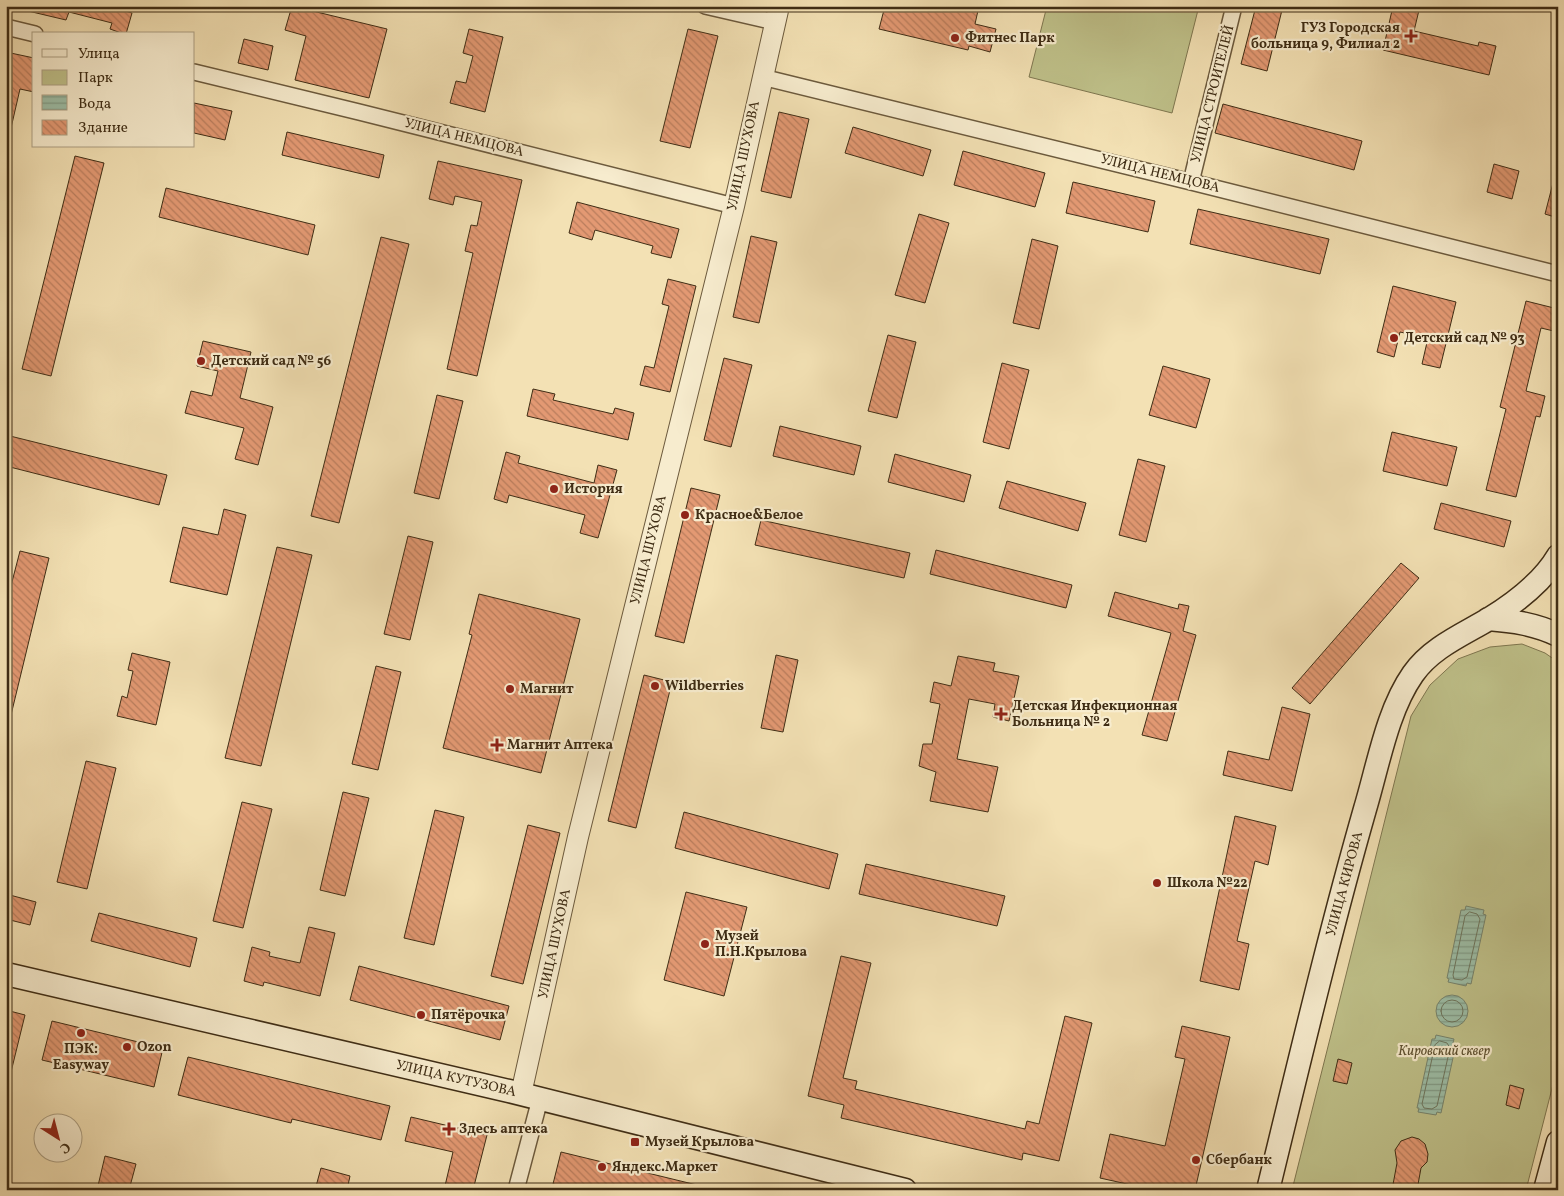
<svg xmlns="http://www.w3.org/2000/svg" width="1564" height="1196" font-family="Vollkorn,serif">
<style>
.green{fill:#bfc18a;stroke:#7f7750}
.water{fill:url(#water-rules);stroke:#77846d}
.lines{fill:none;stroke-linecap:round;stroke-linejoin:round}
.shore{stroke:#6e765e;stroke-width:1}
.building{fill:url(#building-back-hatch);stroke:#3f2d15}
.minor-casing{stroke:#6c5a3d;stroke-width:18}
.tertiary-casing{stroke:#6c5a3d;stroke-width:22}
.secondary-casing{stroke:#3f2d15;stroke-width:25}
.minor{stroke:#f7ecce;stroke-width:15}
.tertiary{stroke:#f7ecce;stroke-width:20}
.secondary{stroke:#f7ecce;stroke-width:22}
.poi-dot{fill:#8f2418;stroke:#f7ecce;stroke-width:2}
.labels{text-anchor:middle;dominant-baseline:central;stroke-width:4.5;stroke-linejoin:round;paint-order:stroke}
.poi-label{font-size:14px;font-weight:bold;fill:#3f2d15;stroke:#f7ecce;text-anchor:start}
.street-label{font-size:14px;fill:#3f2d15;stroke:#f7ecce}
.park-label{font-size:14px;font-style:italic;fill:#5f5232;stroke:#f7ecce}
</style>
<defs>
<pattern id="water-rules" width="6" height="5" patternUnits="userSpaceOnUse" patternTransform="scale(1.25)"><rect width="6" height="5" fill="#9dbea7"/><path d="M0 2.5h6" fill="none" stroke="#819b87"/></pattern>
<pattern id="building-back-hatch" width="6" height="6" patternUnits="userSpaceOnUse" patternTransform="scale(1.25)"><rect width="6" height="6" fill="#e39973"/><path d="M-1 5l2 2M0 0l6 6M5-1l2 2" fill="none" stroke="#b97d5d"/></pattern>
</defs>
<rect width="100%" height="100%" fill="#f3e1b4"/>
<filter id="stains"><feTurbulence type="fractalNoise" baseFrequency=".004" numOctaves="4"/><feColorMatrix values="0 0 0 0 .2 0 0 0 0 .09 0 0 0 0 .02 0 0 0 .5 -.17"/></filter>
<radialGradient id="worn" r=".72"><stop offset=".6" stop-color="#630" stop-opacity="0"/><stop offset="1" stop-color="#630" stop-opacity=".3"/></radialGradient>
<path class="green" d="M1047,6H1199L1172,113L1029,77Z
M1522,644L1545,653L1558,662V1065L1526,1190H1292L1411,716L1430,685L1458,659L1490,647Z"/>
<path class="water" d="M1466,906L1484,910L1483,914L1486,915L1471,984L1467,983L1466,986L1448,982L1449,979L1447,978L1461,910H1465Z
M1436 1011a16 16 0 1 1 32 0a16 16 0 1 1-32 0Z
M1436,1035L1454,1039L1453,1043L1456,1044L1441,1113L1437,1112L1436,1115L1418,1112L1419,1108H1417L1432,1039H1435Z"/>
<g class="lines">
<path class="shore" d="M1470,912L1477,914L1480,919L1467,977L1462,980L1454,979L1453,975L1465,916Z
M1441 1011a11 11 0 1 1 22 0a11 11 0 1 1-22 0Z
M1440,1041L1447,1043L1450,1048L1437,1106L1432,1109L1424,1108L1422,1104L1435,1045Z"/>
</g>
<path class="building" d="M29,6H109L132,13L126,34H124L110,29L112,23L69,12L66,20L28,11Z
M292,6L387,29L369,98L295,80L306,36L285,30Z
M885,6H979L975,24L996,29L990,52L969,46L968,50L879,29Z
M1256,6H1283L1267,71L1241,64Z
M1393,6H1420L1414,31L1478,46L1479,42L1496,46L1489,75L1383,50Z
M469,29L503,37L485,112L450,103L456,81L466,83L473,56L463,53Z
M688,29L718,36L690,148L660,141Z
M244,39L273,46L268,70L238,63Z
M6,52L34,58V92L20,89L11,128L6,127Z
M194,103L232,111L225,140L194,133Z
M1223,104L1362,141L1354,170L1215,133Z
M779,112L809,119L791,198L761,191Z
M853,127L931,150L923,176L845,153Z
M287,132L384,155L379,178L282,155Z
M963,151L1045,173L1035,207L954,185Z
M75,156L104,163L51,376L22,369Z
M438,161L522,180L477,376L447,369L473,253L465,251L471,225L477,226L482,202L455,196L453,205L429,199Z
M1494,164L1519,171L1512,199L1487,192Z
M1554,179L1558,180V218L1545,214Z
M1073,182L1155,201L1148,232L1066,213Z
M166,188L315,225L308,255L159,217Z
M577,202L679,229L671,258L651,253L653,246L595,230L592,240L569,233Z
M1198,209L1329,239L1320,274L1190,244Z
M919,214L949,223L925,303L895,295Z
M751,236L777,242L759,323L733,317Z
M381,237L409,244L339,523L311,516Z
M1032,239L1058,246L1039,329L1013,323Z
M668,279L696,286L670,392L640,385L645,366L654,368L669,306L662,304Z
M1393,286L1456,302L1440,368L1422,364L1428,338L1400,332L1394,357L1377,352Z
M1526,301L1558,309V332L1541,328L1526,391L1545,396L1540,417L1536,416L1516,497L1486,490L1506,409L1500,407Z
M888,335L916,342L897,418L868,411Z
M203,341L251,352L240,398L273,407L258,465L235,459L244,428L185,413L191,391L212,396L218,371L197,366Z
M724,358L752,365L731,447L704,440Z
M1002,363L1029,370L1009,449L983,442Z
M1163,366L1210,379L1196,428L1149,415Z
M533,389L555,394L553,400L613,414L615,408L634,413L628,440L527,416Z
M437,395L463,401L439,499L414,493Z
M780,426L861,446L854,475L773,456Z
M1392,432L1457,447L1447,486L1383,471Z
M6,435L167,475L159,505L6,466Z
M506,452L520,456L518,463L594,483L598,465L617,470L598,538L580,533L585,515L509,495L507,503L494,499Z
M895,454L971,475L964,502L888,482Z
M1138,459L1165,466L1146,542L1119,535Z
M1007,481L1086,503L1078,531L999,508Z
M691,488L720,495L684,643L655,636Z
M1441,503L1511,521L1504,547L1434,529Z
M224,509L246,515L227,595L170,582L183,527L218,535Z
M761,520L910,553L904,578L755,545Z
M408,536L433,542L410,640L384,634Z
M277,547L312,555L261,766L225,758Z
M936,550L1072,585L1066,608L930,574Z
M20,551L49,558L11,715L6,714V605Z
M1401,563L1419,578L1310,704L1292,688Z
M1115,592L1178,609L1179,604L1189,606L1183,631L1196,635L1167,741L1142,735L1171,633L1108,616Z
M479,594L580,619L541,773L443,748L472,635L469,634Z
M132,653L170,662L156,725L117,716L122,696L127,698L133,671L128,670Z
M776,655L798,660L783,732L761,728Z
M958,656L995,663L993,671L1019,676L1009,721L993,717L995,704L969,699L957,759L998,767L988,812L930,801L936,772L919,766L923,744H932L940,704L930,702L934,682L951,686Z
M376,666L401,672L378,770L352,764Z
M644,675L672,682L636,828L608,821Z
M1282,707L1310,714L1292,791L1223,775L1228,751L1269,760Z
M86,761L116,768L87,889L57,882Z
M343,792L369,798L345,896L320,890Z
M242,802L272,809L243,928L213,921Z
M435,810L464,817L434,945L404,938Z
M684,812L838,854L829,889L675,848Z
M1235,816L1276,826L1268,865L1255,861L1237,941L1249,944L1239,990L1200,981Z
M528,825L560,833L523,984L491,976Z
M866,864L1005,896L997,926L859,894Z
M686,892L747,907L724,996L664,980Z
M6,894L36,902L30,925L6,919Z
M99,913L197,938L190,967L91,941Z
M309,927L335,933L320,996L264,982L263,986L244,981L252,947L270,952L269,956L300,963Z
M841,956L871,963L843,1078L857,1081L855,1089L1025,1129L1027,1121L1039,1124L1065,1016L1092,1023L1059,1161L1023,1153L1022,1160L841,1118L844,1105L808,1096Z
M359,966L509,1006L500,1040L350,1000Z
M6,1010L25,1015L11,1072H6Z
M52,1021L163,1048L154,1087L42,1060Z
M1182,1026L1230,1037L1195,1190H1154L1100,1178L1110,1134L1165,1146L1185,1059L1175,1057Z
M188,1057L390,1106L381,1140L292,1119L291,1123L178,1095Z
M1338,1059L1352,1063L1347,1084L1333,1081Z
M1510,1085L1524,1089L1519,1109L1506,1105Z
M411,1117L487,1135L473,1190H444L453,1152L405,1141Z
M1412,1137L1419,1139L1425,1144L1428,1154L1427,1162L1421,1168L1417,1190H1392L1397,1163L1395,1150L1401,1141Z
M561,1152L697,1185V1190H578L553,1184Z
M105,1156L136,1164L129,1190H97Z
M321,1168L350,1176L347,1190H315Z"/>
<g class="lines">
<defs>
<path id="minor" d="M705,6L775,22
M6,27L35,34
M194,72L359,112L734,206
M762,77L1191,182L1558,274
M1191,182L1234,6
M516,1190L540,1099"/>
<path id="tertiary" d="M521,1094L578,837L734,206L779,6"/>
<path id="secondary" d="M1488,619C1513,621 1535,624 1558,635
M6,974L509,1091L905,1190
M1268,1190C1299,1063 1329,935 1365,809C1378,766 1387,711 1413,674C1431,648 1462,635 1489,619C1515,603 1542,583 1558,556
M1545,1190L1558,1142"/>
</defs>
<use href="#minor" class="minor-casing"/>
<use href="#tertiary" class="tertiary-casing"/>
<use href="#secondary" class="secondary-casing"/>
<use href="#minor" class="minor"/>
<use href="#tertiary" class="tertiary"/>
<use href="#secondary" class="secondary"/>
</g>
<g class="poi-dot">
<path d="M1408.5 28.5h5v5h5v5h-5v5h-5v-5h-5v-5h5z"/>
<circle cx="955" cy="38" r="5"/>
<circle cx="1394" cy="338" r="5"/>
<circle cx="201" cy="361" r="5"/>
<circle cx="554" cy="489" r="5"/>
<circle cx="685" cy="515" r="5"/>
<circle cx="655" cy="686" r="5"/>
<circle cx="510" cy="689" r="5"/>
<path d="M998.5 706.5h5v5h5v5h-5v5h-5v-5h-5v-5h5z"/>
<path d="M494.5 737.5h5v5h5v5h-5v5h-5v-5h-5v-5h5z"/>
<circle cx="1157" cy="883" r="5"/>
<circle cx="705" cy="944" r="5"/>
<circle cx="421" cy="1015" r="5"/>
<circle cx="81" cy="1033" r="5"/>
<circle cx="127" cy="1047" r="5"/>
<path d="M446.5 1121.5h5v5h5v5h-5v5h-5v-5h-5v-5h5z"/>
<rect x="630" y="1137" width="10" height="10" rx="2.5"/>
<circle cx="1196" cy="1160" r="5"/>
<circle cx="602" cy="1167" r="5"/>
</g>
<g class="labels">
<g class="poi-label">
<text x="1400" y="28" text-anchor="end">ГУЗ Городская<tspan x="1400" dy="16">больница 9, Филиал 2</tspan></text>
<text x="965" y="38">Фитнес Парк</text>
<text x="1404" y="338">Детский сад № 93</text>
<text x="211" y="361">Детский сад № 56</text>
<text x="564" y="489">История</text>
<text x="695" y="515">Красное&amp;Белое</text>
<text x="665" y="686">Wildberries</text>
<text x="520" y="689">Магнит</text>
<text x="1012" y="706">Детская Инфекционная<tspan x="1012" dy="16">Больница № 2</tspan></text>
<text x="507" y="745">Магнит Аптека</text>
<text x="1167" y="883">Школа №22</text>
<text x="715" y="936">Музей<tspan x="715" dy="16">П.Н.Крылова</tspan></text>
<text x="431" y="1015">Пятёрочка</text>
<text x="137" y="1047">Ozon</text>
<text x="81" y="1049" text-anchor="middle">ПЭК:<tspan x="81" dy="16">Easyway</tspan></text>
<text x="459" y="1129">Здесь аптека</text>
<text x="645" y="1142">Музей Крылова</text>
<text x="1206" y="1160">Сбербанк</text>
<text x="612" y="1167">Яндекс.Маркет</text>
</g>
<g class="street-label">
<text transform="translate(1213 94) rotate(-76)">УЛИЦА СТРОИТЕЛЕЙ</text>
<text transform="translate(464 138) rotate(14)">УЛИЦА НЕМЦОВА</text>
<text transform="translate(744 156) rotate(-78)">УЛИЦА ШУХОВА</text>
<text transform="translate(1160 174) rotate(14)">УЛИЦА НЕМЦОВА</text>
<text transform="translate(649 550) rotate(-76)">УЛИЦА ШУХОВА</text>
<text transform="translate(1345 884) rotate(-75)">УЛИЦА КИРОВА</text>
<text transform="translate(555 944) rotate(-78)">УЛИЦА ШУХОВА</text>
<text transform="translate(456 1079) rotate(13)">УЛИЦА КУТУЗОВА</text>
</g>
<g class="park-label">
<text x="1444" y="1051">Кировский сквер</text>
</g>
</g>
<rect width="1564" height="1196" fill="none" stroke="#f3e1b4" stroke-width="25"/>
<rect x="8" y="8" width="1549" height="1181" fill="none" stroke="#3f2d15" stroke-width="2.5"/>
<rect x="12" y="12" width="1539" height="1171" fill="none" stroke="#3f2d15"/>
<rect x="32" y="32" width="162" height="115" fill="#f7ecce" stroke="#ada084"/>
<rect x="42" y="49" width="25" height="8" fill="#f7ecce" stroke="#ada084"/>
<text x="78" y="58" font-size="15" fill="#3f2d15">Улица</text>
<rect x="42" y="70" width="25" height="15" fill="#bfc18a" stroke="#ada084"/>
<text x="78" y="82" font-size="15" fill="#3f2d15">Парк</text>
<rect x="42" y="95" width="25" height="15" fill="url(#water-rules)" stroke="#ada084"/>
<text x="78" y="108" font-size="15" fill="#3f2d15">Вода</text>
<rect x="42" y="120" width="25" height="15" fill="url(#building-back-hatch)" stroke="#ada084"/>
<text x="78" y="132" font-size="15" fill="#3f2d15">Здание</text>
<g transform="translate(58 1138) rotate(144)"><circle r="24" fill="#f7ecce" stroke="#ada084"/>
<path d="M0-4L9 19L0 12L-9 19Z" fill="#8f2418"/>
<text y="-8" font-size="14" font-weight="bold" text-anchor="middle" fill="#3f2d15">С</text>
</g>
<rect width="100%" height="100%" filter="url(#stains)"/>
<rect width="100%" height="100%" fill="url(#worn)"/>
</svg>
